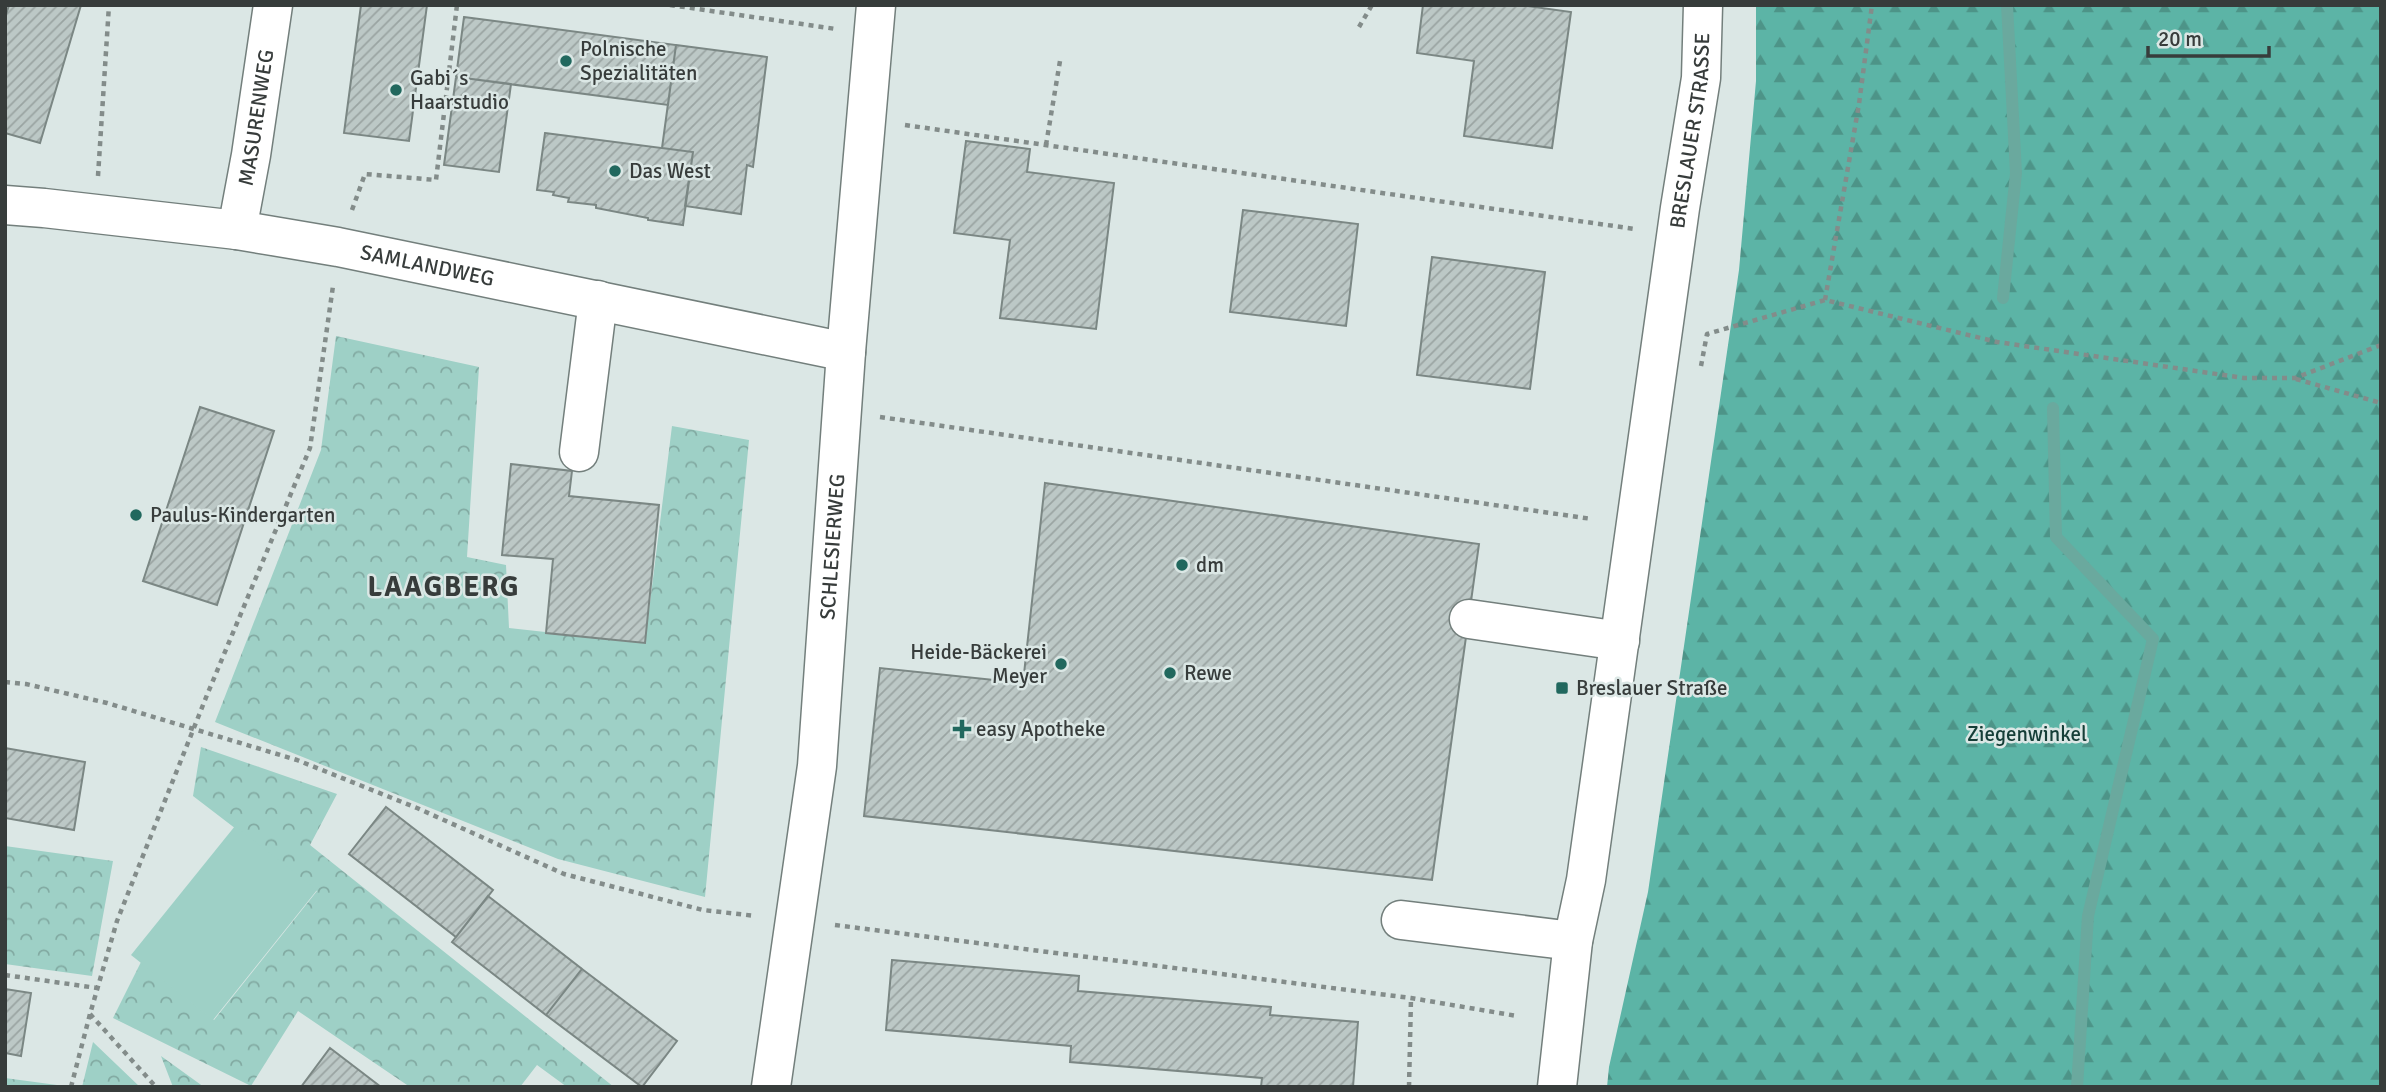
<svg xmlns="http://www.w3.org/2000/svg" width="2386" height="1092" font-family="Signika,sans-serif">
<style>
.forest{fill:url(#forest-firs)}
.park{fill:url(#park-crowns)}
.pitch{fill:#9ed0c6}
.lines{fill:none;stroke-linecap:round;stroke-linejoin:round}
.stream{stroke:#6aa99e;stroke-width:12}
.building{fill:url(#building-hatch);stroke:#7b8784;stroke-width:2}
.minor-casing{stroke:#737f7c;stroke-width:41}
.path{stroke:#838c8a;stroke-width:4.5;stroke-dasharray:5 5;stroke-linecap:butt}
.minor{stroke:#fff;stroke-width:38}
.poi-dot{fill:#21685e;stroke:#dbe7e5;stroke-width:2.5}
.labels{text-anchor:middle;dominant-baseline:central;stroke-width:5;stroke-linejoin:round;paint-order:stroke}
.poi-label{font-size:21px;fill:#373c3b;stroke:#dbe7e5;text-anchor:start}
.street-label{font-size:21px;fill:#373c3b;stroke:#dbe7e5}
.park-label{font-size:21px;fill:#153e37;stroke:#dbe7e5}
.district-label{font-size:28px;font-weight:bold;letter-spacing:2px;fill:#373c3b;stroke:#dbe7e5}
</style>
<defs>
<pattern id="forest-firs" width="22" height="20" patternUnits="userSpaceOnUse" patternTransform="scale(1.75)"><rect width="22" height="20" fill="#5cb4a6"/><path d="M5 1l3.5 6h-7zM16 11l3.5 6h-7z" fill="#4d9488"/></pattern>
<pattern id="park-crowns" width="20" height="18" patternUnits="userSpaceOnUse" patternTransform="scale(1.75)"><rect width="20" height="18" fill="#9ed0c6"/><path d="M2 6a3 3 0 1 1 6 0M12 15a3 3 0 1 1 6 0" fill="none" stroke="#82aaa2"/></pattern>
<pattern id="building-hatch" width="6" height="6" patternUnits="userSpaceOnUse" patternTransform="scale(1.75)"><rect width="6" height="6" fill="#bcc8c6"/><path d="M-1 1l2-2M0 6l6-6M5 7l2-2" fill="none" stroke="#9aa4a2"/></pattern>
</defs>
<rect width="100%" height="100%" fill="#dbe7e5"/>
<path class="forest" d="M1756,5H2381V1087H1607L1609,1067L1648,892L1739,270L1756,81Z"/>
<path class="park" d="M336,336L479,367L467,557L506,565L509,628L645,643L672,426L749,440L705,897L558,859L215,722L321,450Z
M201,747L337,794L310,845L614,1087H567L537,1065L520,1087H410L298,1011L251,1086L113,1018L141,962L214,1020L317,891L193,796Z
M5,846L113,861L92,976L5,964Z
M93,1042L140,1087H82Z
M161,1056L204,1087H173Z
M5,1078L57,1085V1087H5Z"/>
<path class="pitch" d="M235,826L317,890L213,1020L131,955Z"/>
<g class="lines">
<path class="stream" d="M2003,298L2016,173L2007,5
M2053,408L2056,537L2153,639L2088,916L2077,1087"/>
</g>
<path class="building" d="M9,5H81L40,143L5,133V18Z
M361,5H427L409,141L344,133Z
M1423,5H1520L1571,12L1552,148L1464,136L1474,61L1417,53Z
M464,17L676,45L668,105L456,77Z
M676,45L767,57L753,167L747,165L741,214L685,206L693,152L662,148Z
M456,77L511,84L499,172L444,165Z
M545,133L693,152L683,225L648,220V218L596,208V205L568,202L569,198L553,195L554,192L537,190Z
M966,141L1030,149L1027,172L1114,183L1096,329L1000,318L1010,240L954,233Z
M1243,210L1358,224L1346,326L1230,312Z
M1432,257L1545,272L1530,389L1417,375Z
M200,407L274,431L217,605L143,581Z
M511,464L572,471L569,496L659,505L645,643L546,633L553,559L502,555Z
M1045,483L1479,544L1432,880L864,816L880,668L1023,683Z
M5,748L85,762L74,830L5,818Z
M386,807L493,890L456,937L349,854Z
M488,896L582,969L546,1015L452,942Z
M892,960L1079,976L1078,991L1271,1007L1270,1015L1358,1022L1353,1087H1261L1262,1078L1070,1062L1071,1046L886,1030Z
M582,969L677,1041L642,1087L546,1015Z
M5,989L31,993L21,1056L5,1053Z
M330,1048L381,1087H301Z"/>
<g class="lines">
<defs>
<g id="minor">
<path id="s1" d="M5,205L44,208L237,230L338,247L846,352"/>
<path id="s2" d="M237,230L251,155L273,5"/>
<path d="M579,452L598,300"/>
<path d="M1469,619L1620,641"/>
<path d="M1401,920L1573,941"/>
<path id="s3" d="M771,1087L817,766L846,352L876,5"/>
<path id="s4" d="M1557,1087L1573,941L1586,880L1680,208L1701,78L1703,5"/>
</g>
</defs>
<use href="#minor" class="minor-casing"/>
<path class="path" d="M670,5L836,29
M1359,27L1372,5
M905,125L1635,229
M1046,145L1060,61
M98,176L109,5
M352,210L365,174L436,180L457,5
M1825,300L1859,104L1872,5
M1701,366L1707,334L1825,300L1997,342L2244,378H2295L2381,345
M2296,379L2381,403
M880,417L1592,519
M5,682L26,684L107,703L297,760L417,808L564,874L703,910L756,916
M835,925L1411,998L1517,1016
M5,975L97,988
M90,1014L156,1087
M71,1087L90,1014L117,921L207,695L310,448L333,286
M1409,1087L1411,998"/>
<use href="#minor" class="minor"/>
</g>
<g class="poi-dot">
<circle cx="566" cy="61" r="7"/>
<circle cx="396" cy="90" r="7"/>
<circle cx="615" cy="171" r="7"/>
<circle cx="136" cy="515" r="7"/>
<circle cx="1182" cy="565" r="7"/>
<circle cx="1061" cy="664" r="7"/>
<circle cx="1170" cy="673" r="7"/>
<rect x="1555" y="681" width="14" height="14" rx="3.5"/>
<path d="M958.5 718.5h7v7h7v7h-7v7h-7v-7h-7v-7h7z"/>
</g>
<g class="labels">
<g class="poi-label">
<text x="580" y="49">Polnische<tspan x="580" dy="24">Spezialitäten</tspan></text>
<text x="410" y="78">Gabi´s<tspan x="410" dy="24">Haarstudio</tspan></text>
<text x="629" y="171">Das West</text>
<text x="150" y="515">Paulus-Kindergarten</text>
<text x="1196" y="565">dm</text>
<text x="1047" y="652" text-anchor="end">Heide-Bäckerei<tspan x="1047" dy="24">Meyer</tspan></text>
<text x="1184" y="673">Rewe</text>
<text x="1576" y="688">Breslauer Straße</text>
<text x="976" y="729">easy Apotheke</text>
</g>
<g class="street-label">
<text stroke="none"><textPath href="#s2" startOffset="114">MASURENWEG</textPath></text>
<text stroke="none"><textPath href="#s4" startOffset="966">BRESLAUER STRASSE</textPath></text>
<text stroke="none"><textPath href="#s1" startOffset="427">SAMLANDWEG</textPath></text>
<text stroke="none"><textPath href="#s3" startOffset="544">SCHLESIERWEG</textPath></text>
</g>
<g class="park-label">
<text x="2027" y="734">Ziegenwinkel</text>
</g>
<g class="district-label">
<text x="444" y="587">LAAGBERG</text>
</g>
</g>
<rect width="2386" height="1092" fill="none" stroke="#373c3b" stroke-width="14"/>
<path d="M2148 46v10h121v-10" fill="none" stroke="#373c3b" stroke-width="3.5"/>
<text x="2158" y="46" font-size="21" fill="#373c3b" stroke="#dbe7e5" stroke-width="5" paint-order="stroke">20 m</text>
</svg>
